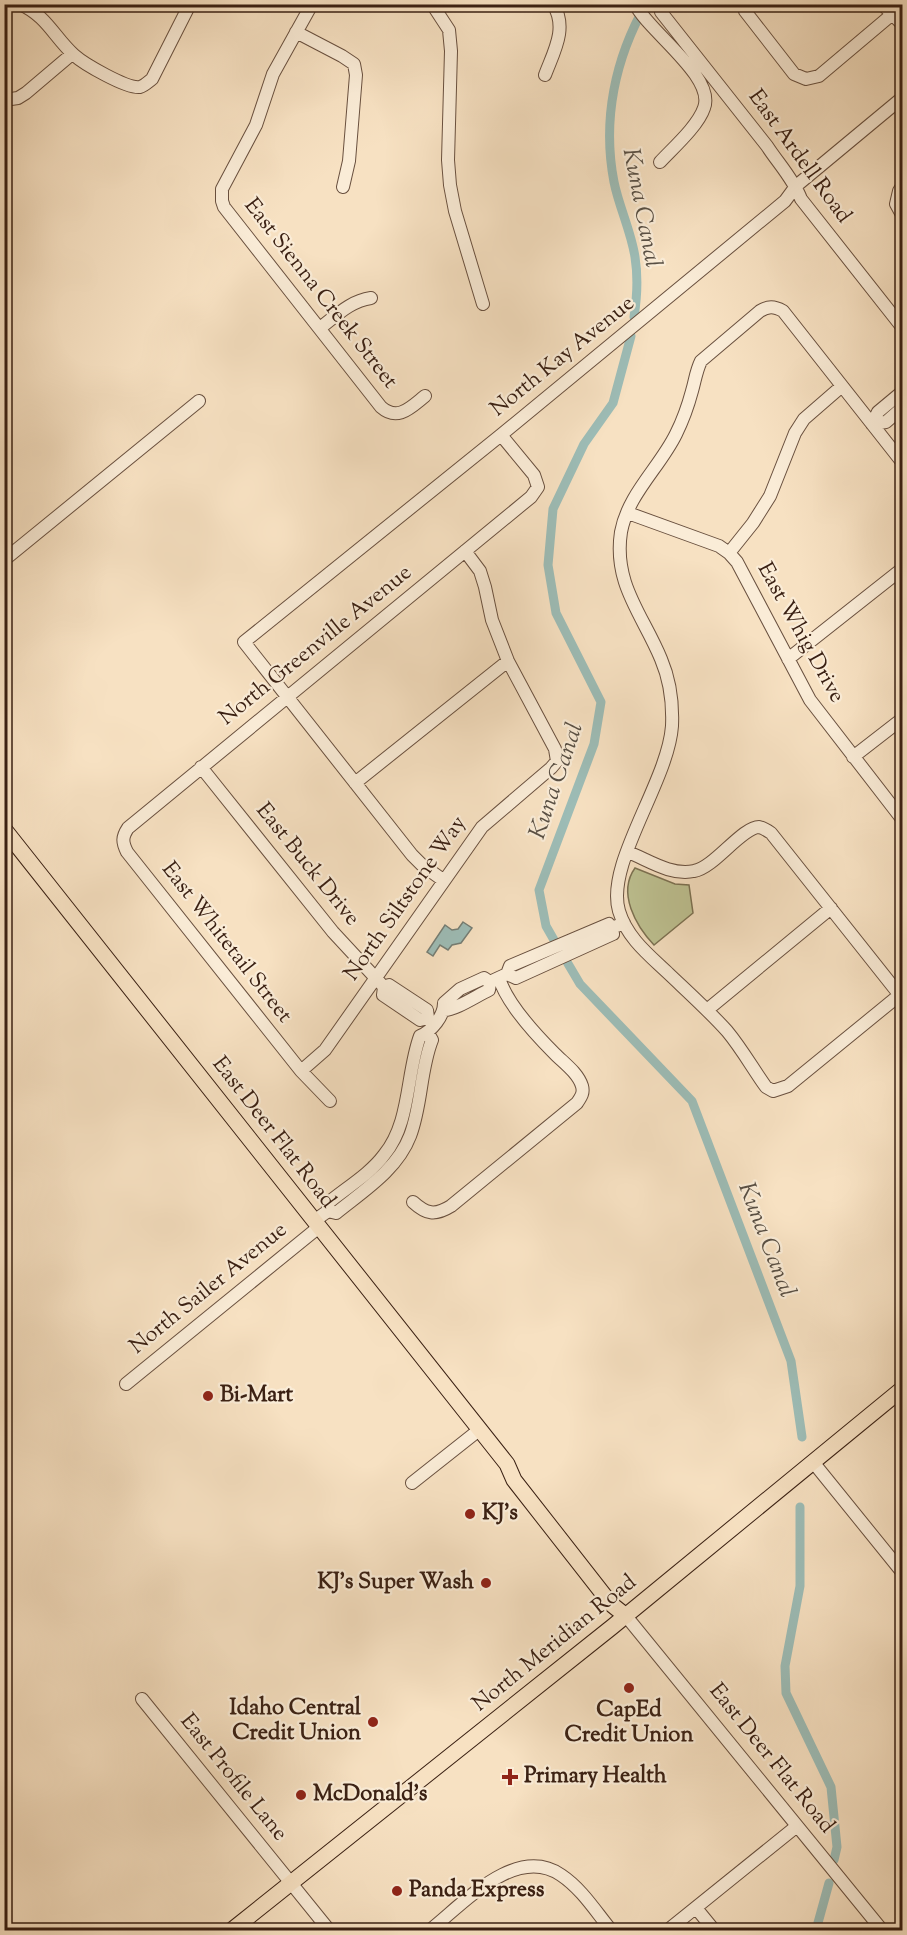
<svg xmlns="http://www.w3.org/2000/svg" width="907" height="1935" font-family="'Sorts Mill Goudy',serif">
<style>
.green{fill:#bec292;stroke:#7c7152;stroke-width:1.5}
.water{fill:#9dbdb7;stroke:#757e75;stroke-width:1.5}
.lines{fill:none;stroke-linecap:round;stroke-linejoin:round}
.canal{stroke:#9dbdb7;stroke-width:9}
.minor-casing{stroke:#69503f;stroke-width:14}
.major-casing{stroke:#3a2013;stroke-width:17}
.minor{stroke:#faecd7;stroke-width:12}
.major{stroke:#f7e1c2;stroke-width:15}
.poi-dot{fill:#8f2418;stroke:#faecd7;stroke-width:2}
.labels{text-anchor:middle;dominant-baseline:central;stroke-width:4.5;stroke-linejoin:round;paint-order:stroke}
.street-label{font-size:22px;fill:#3a2013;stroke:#faecd7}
.poi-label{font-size:22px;font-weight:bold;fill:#3a2013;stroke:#faecd7;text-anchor:start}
.water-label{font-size:24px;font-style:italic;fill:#584f44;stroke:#faecd7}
</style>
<rect width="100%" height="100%" fill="#f7e1c2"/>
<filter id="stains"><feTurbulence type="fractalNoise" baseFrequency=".00333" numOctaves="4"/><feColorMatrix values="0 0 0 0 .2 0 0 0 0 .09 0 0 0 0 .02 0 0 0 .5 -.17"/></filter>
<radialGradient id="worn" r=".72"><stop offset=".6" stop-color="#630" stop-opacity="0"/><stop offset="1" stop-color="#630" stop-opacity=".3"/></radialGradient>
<path class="green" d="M635,868L675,884L689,885L693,913L654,945C636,926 617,893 635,868Z"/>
<path class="water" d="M463,922L472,928L461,943L452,945L448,950L440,945L433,956L427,952L445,925L452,930L458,929Z"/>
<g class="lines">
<path class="canal" d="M634,317C637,298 638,276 635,257C631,231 619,207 614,182C602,120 615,58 646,4
M554,940L546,926L539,890L594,744L601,702L556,613L548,565L553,509L584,444L613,403L631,336
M567,962L580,984L692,1101L791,1361L802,1437
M800,1507V1586L785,1666L786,1693L831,1787L837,1847L834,1860
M816,1930L829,1883"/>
<defs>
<path id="minor" d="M20,4C47,16 54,37 74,55C84,64 127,89 140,87C144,86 148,82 152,79L190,4
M312,4L273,74L256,125L222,189V201L224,207L381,407C398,422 411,407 425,396
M432,4L449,30L451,51L448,160L450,185L455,211L483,304
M635,4C648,31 716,77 704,108C698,126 673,148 660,162
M743,4L745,11L794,74L806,79L819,76L902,6
M882,4L902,24
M661,12L767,146C778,163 794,180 801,199L902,327
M296,32L342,56L354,64L356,75L349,161L343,187
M545,75C554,51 568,28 553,4
M4,100L18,98L26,93L72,54
M902,186L899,191L896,204L902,215
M320,328C336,316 350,301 371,298
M872,424L878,412L902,392
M872,424L886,422L902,408
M902,462L783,311C774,306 768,306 760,311L701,361C696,371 695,381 692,391C688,406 683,420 676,434C660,467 628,494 621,532C613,584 643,615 661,659C670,680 673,703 672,726C668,782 605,864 619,911C627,938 649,955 669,974C689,993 709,1011 727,1031C742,1049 753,1069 766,1087L773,1091L788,1086L902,993
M628,513L719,546L729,553L737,562L810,700L902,819
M729,553L753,523L770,496L795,433L804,419L842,386
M4,560L199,401
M788,659L902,569
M853,757L902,719
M201,767L333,932L384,987
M355,783L508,661
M628,852C648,860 671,876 694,871C714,868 742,827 759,827C763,828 768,831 771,833L902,998
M443,880L422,865L412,855L244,642L501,435L785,201L796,186L902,98
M507,974L516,978L613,934L612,928
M494,980L507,974L510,966L609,924L612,928L624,923
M389,985L427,1010L428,1018L420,1020L383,995L384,987Z
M444,1010C454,1011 478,995 489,990L490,982
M707,1010L831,908
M301,1071L325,1050L482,827L551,768L557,761L555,749L508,661L492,620L485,587L480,571L465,551
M330,1101L301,1071L127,852C122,842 122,837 128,828L531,497L538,487L534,475L501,435
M413,1202C426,1214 435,1216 451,1206L577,1103C581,1097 584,1093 582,1086C578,1073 564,1063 555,1054C535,1034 507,1004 499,978
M328,1211L336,1213C363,1191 397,1170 410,1136C422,1105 420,1070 432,1040L428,1033
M314,1221L328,1211V1203C346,1188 370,1174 384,1155C411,1122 406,1074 420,1036C432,1031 444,1016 444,1003L460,989L484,978L490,982
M126,1384L319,1227
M813,1462L902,1572
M412,1483L479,1430
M626,1616L882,1930
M142,1699L329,1930
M696,1908L714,1930
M430,1930C463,1904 516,1844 561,1875C582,1889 596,1912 611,1930
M668,1930L797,1826"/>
<path id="major" d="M4,829L507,1464L514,1480L611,1604L626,1616
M232,1930L612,1627L902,1389"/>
</defs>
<use href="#minor" class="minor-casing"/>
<use href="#major" class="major-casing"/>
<use href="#minor" class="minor"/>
<use href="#major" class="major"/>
</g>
<g class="poi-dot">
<circle cx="208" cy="1396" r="6"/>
<circle cx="470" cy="1514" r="6"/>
<circle cx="486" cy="1583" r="6"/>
<circle cx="629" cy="1688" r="6"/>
<circle cx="373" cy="1722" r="6"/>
<path d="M507 1768h6v6h6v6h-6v6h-6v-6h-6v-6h6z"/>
<circle cx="301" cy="1795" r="6"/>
<circle cx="397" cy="1891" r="6"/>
</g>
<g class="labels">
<g class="street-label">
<text transform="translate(799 157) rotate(54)">East Ardell Road</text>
<text transform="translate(320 294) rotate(52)">East Sienna Creek Street</text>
<text transform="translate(563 357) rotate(-39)">North Kay Avenue</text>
<text transform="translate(800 633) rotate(61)">East Whig Drive</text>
<text transform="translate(316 646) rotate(-39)">North Greenville Avenue</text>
<text transform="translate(307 865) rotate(51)">East Buck Drive</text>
<text transform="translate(406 899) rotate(-55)">North Siltstone Way</text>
<text transform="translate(226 943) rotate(52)">East Whitetail Street</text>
<text transform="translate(273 1133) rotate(52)">East Deer Flat Road</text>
<text transform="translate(209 1289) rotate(-39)">North Sailer Avenue</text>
<text transform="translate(555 1644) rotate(-39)">North Meridian Road</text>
<text transform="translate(771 1759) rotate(51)">East Deer Flat Road</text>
<text transform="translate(233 1778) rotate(51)">East Profile Lane</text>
</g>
<g class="poi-label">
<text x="220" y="1396">Bi-Mart</text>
<text x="482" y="1514">KJ's</text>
<text x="474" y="1583" text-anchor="end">KJ's Super Wash</text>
<text x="361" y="1709" text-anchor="end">Idaho Central<tspan x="361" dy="25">Credit Union</tspan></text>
<text x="629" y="1711" text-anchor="middle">CapEd<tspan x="629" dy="25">Credit Union</tspan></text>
<text x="524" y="1777">Primary Health</text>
<text x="313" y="1795">McDonald's</text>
<text x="409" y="1891">Panda Express</text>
</g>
<g class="water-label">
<text transform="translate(641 208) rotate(79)">Kuna Canal</text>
<text transform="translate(557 781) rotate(-71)">Kuna Canal</text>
<text transform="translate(766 1240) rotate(69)">Kuna Canal</text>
</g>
</g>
<rect width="907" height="1935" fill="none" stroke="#f7e1c2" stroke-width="24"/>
<rect x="6" y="6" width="895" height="1923" fill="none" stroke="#3a2013" stroke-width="3"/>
<rect x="12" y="12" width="883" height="1911" fill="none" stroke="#3a2013" stroke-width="1.5"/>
<rect width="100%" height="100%" filter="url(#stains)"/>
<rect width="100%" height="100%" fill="url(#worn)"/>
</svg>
